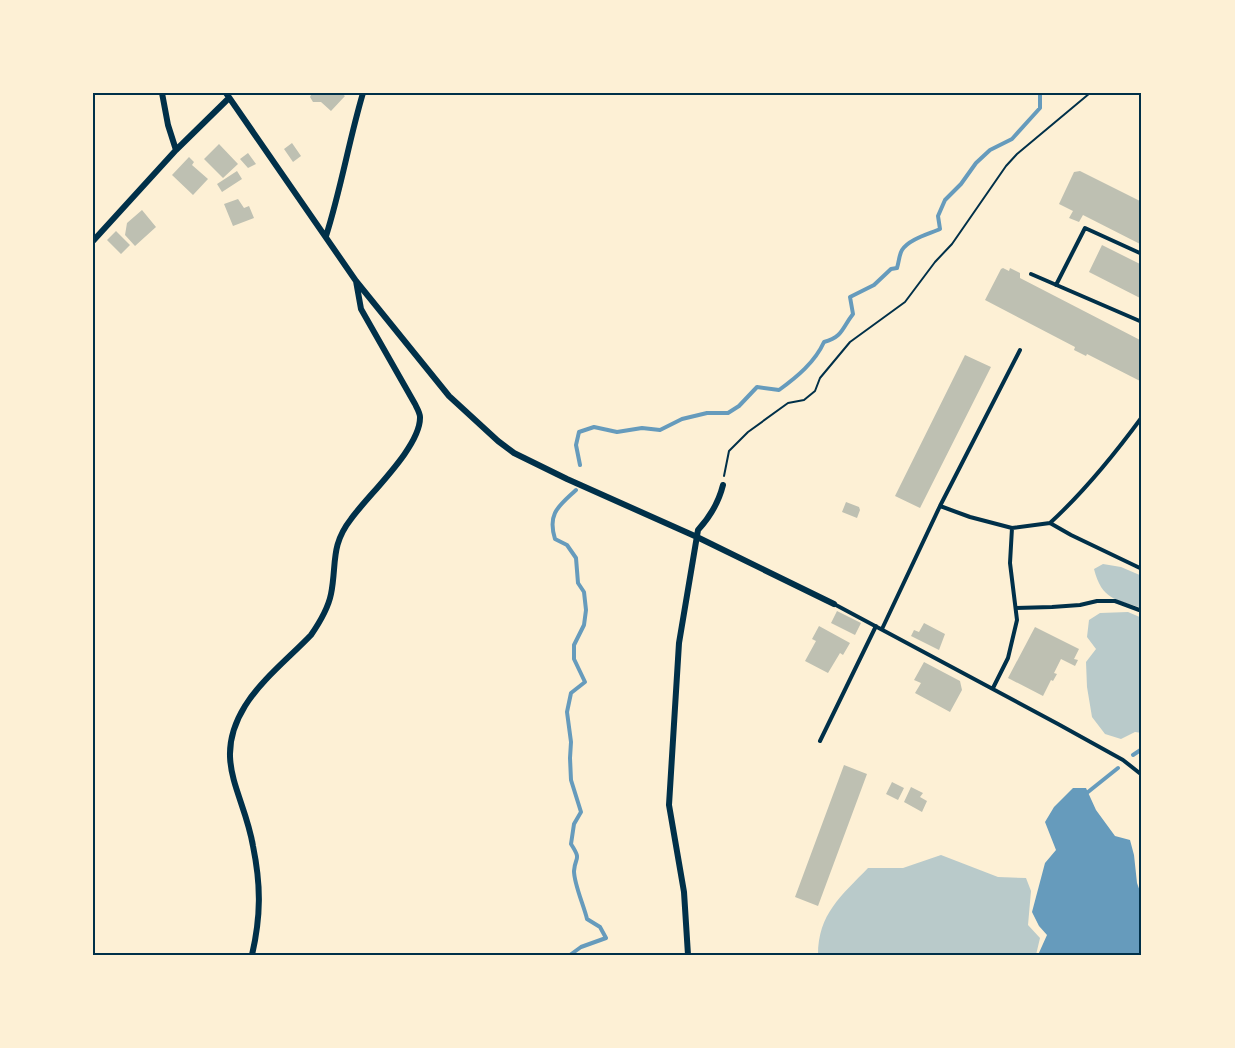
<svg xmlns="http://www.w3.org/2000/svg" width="1235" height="1048" font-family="Mulish,sans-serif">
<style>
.green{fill:#b9caca}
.water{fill:#669bbc}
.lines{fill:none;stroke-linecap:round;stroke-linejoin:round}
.stream{stroke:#669bbc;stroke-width:4}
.building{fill:#bec0b2}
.path{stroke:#003049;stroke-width:2}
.service{stroke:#003049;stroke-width:4}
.minor{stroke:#003049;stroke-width:6}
.neatline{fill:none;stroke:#003049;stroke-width:2}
</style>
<rect width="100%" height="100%" fill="#fdf0d5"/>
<path class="green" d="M1103,564L1121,567L1142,576V608C1115,599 1102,600 1094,569Z
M1128,612L1142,618V733L1135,732L1121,739L1105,734L1092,717L1087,687L1086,662L1096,649L1087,637L1089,620L1100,613Z
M941,855L998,877L1026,878L1031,891L1028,925L1040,938L1036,955H818C818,914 841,896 868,868H903Z"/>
<path class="water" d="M1073,788H1086L1096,810L1115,836L1130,840L1134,855L1137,883L1142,897V955H1038L1047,935L1039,926L1032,912L1045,863L1056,850L1045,822L1054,807Z"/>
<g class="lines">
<path class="stream" d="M580,465L576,445L579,432L594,427L617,432L642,428L660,430L682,419L707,413H728L739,406L757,387L779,390C797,377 815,362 824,342C843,337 842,328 853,314L850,297L874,285L891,269L897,268C899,262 899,255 902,250C909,239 929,234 940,229L938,216L945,200L961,184L976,163L990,150L1012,139L1040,108V93
M1133,755L1142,749
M1088,792L1118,768
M570,955L581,947L606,938L600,927L587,919C584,906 574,884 574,871C575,856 582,861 571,844L574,824L581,812L571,780L570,758L571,742L567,712L571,693L585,682L574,659V645L584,625L586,610L584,592L578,583L576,558L567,545L555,539C547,513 559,506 576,490"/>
</g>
<path class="building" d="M312,93H341L345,96L331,111L321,102H313L310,97Z
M292,143L301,156L293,162L284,149Z
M219,144L238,164L223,178L204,159Z
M248,153L256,164L248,168L240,159Z
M189,157L194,162L192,165L208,179L193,195L172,175Z
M237,171L242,179L222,192L217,184Z
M1080,171L1142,202V245L1083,215L1079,222L1069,218L1073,211L1059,204L1074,172Z
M238,199L244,208L249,206L254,218L233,226L224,204Z
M142,210L156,227L135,246L125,235L127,223Z
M116,231L130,245L121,254L107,240Z
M1102,245L1142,265V299L1089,272Z
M1003,268L1009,271L1010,268L1020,273V278L1142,341V382L1087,354L1086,356L1074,350L1075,347L985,300L1001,269Z
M965,355L991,367L920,508L895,496Z
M846,502L859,507L860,510L857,518L842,512Z
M837,611L861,623L855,635L831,623Z
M924,623L945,634L939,650L911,636L914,630L919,632Z
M819,626L850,643L843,655L840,653L828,673L805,661L816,641L812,639Z
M1035,627L1079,649L1074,659L1078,660L1075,666L1061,659L1054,673L1057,674L1053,681L1051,680L1043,696L1008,678Z
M924,662L960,681L962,690L950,712L915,693L921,683L914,680Z
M844,765L867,774L818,906L795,897Z
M892,782L904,788L898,800L886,794Z
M911,787L923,793L920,797L927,801L922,812L904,802Z"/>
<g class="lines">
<path class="path" d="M724,476L729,451L748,432L788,403L804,400L815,391L820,378L850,342L905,302L935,262L952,244L1006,166L1017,154L1090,93"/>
<path class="service" d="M1031,274L1142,322
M1056,285L1085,228L1142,254
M940,506L970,517L1012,528L1050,523L1071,535L1142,569
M1050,523C1085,491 1114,455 1142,417
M834,604L1058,724L1123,760L1142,775
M1016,608L1052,607L1080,605L1097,601H1115L1142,611
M882,629L940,506L1020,350
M993,688L1008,658L1017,620L1010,563L1012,528
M820,741L876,626"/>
<path class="minor" d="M162,93L168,125L176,150
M226,93L356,281L449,396L498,441L514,453L567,479L697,537L834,604
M326,236C341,189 349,140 363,93
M93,241L176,150L229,98
M252,955C261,916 261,885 253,846C244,792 211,761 245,706C261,680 290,657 311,635C320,622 328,609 331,594C337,564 330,546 351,519C368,495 421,447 420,417C420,413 417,408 415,404L361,309L356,281
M688,955L684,892L669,805L679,643L698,530C710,517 719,501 723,485"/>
</g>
<rect width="1235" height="1048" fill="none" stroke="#fdf0d5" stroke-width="189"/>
<rect x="94" y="94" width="1046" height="860" class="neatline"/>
</svg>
